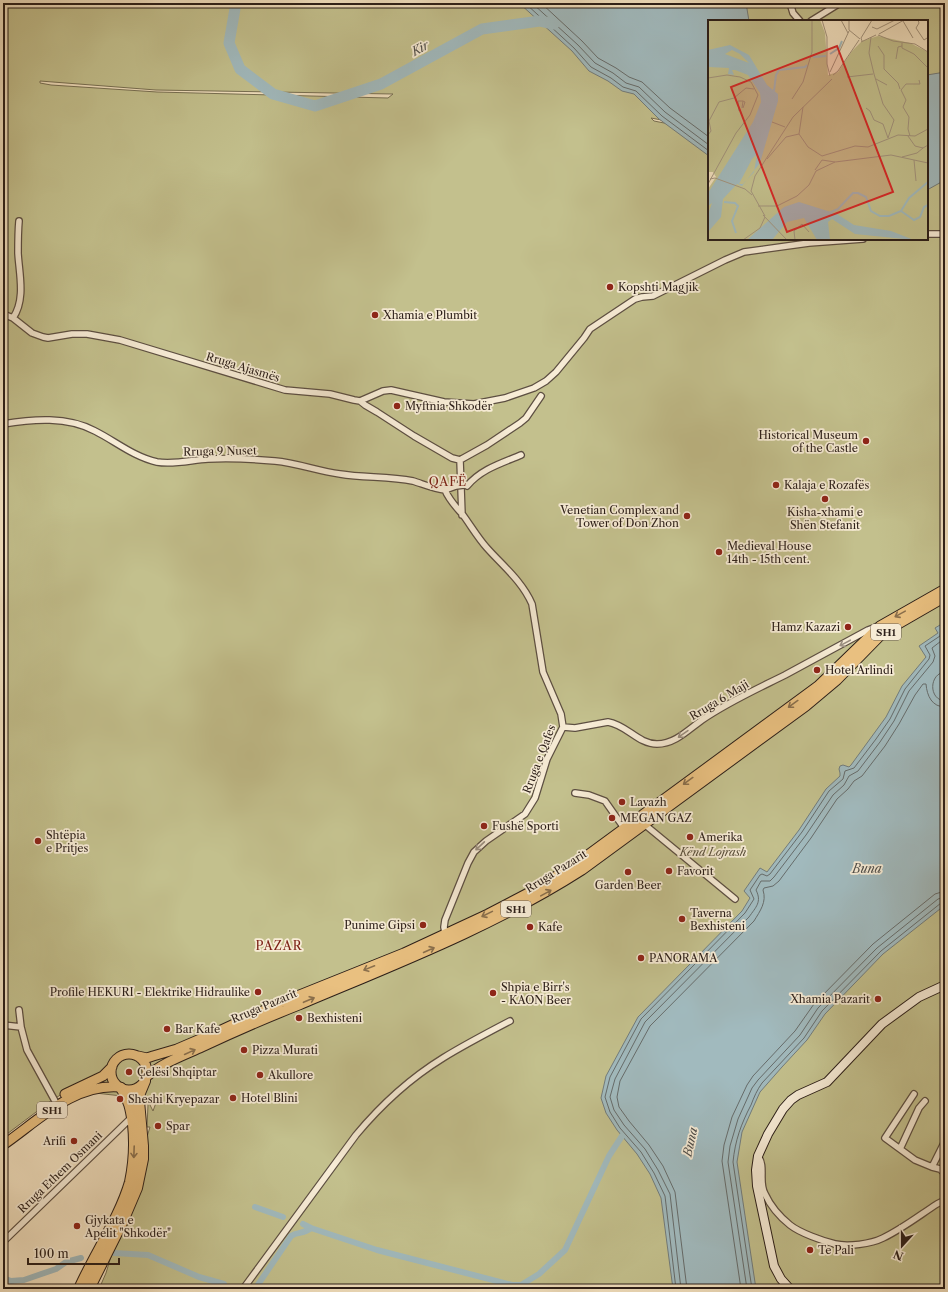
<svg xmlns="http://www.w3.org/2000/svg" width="948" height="1292" font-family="'Libre Caslon Text',serif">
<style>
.green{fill:#c3c08d;stroke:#776f52;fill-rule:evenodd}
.water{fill:#a1babe;stroke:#727c7c}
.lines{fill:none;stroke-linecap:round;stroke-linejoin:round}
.shore{stroke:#666c6b;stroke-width:1}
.canal{stroke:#a1babe;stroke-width:6}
.river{stroke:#a1babe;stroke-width:11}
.street-casing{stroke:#5d4f42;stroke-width:8}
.secondary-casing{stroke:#2b1e18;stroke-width:10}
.primary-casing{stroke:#2b1e18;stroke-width:11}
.highway-casing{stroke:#2b1e18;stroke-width:12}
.street{stroke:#f7ecd6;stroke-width:5.5}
.secondary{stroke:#f7ecd6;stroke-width:8}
.primary{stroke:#e9c080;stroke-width:9}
.highway{stroke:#e9c080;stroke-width:10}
.street-bridge-casing{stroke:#5d4f42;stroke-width:8;stroke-linecap:butt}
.street-bridge{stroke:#f7ecd6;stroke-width:5.5}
.oneway{stroke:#8a6f4c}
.oneway2{stroke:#9b8f80}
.poi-dot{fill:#8f2418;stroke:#f7ecd6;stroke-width:1.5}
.labels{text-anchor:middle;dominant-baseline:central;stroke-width:3.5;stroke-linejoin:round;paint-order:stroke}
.shield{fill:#f7ecd6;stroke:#685c51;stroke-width:1}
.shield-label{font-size:10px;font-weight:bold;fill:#2b1e18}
.poi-label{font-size:11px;fill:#2b1e18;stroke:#f7ecd6;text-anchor:start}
.street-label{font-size:11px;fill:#2b1e18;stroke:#f7ecd6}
.park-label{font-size:11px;font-style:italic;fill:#594f3b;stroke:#f7ecd6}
.water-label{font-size:12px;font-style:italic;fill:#4e4d4a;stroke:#f7ecd6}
.neighbourhood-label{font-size:12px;letter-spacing:1px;fill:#7a1f14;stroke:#f7ecd6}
.inset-river{fill:none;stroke:#a1babe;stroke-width:2}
.inset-road{fill:none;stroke:#a2937d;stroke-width:1}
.view{fill:#d62828;fill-opacity:0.15;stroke:#d62828;stroke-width:2}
.inset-edge{fill:none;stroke:#2b1e18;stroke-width:2}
</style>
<rect width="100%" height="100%" fill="#f2e1c0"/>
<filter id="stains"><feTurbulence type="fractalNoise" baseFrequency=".005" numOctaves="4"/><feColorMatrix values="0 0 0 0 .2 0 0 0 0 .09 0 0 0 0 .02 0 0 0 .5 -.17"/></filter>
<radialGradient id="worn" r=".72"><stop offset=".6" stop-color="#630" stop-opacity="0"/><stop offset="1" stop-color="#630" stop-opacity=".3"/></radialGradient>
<path class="green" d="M3,3H945V148L927,150V21H709V129L651,118L654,121L709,132V239H927V153L945,150V1289H99L106,1273L150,1127H147L148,1105L149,1103L153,1111L157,1100L69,1090L52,1100L3,1137ZM40,81L156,90L393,94L388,98L157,92L51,85L40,83Z"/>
<path class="water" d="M519,3H746L749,21H709V156L659,119L634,94L622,91L608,81L589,71L572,51Z
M945,72V180L927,190V75Z
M945,622V677L942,686V690L945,694V905L883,954L825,1014L807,1040L782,1067L760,1092L742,1132L737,1162L756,1289H673L661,1198L650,1174L637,1154L617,1130L606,1113L601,1098L606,1076L638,1017L742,911L750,898L744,891L760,868L767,872L799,830L826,789L840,776V773L839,769L840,766L843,765L849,767L851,765L886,717L902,686L926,657L919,646L938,633L935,628Z"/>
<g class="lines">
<path class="shore" d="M525,3L574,48L591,67L611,78L623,87L636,91L662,116L709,151
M532,3L578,45L595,63L613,73L626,83L639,87L665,112L709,145
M541,3L582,41L598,58L616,68L629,77L642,82L670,108L709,137
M945,672C929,673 928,700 945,701
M676,1289L665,1196L654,1173L641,1152L620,1128L610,1112L605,1097L610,1077L641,1019L745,913L754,899L750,890L760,875L762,874L767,876L770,874L802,832L829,791L843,779L845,771L854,768L876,739L890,719L905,689L929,659L930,655L925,646L940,636L941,629L945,627
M681,1289L670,1194L658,1170L645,1149L624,1125L614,1110L610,1097L615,1079L645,1022L749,917C756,907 762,902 756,890L761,881H770L774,877L806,835L833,795L844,785L849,776L858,771L880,742L894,721L909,691L933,662L935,656L932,648L945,638
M687,1289L675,1192L663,1166L649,1145L629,1121L619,1107L617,1097L620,1081L650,1026L754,921C760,911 767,902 763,890L764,888L773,886L779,881L811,838L837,799L848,789L854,781L862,776L885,746L899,724L915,695L923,684H926C927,696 932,707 945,707
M741,1289L722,1161L724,1145L732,1117L747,1085L753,1076L795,1031L814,1004L873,944L935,894L945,891
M747,1289L728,1162L730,1146L738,1119L752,1088L758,1080L800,1035L818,1008L877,948L938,899L945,897
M752,1289L733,1162C735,1141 741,1124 751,1105C754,1097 757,1090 762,1083L804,1038L822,1011L881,951L941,903L945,902"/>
<path class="canal" d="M255,1207L283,1217
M303,1224L311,1228
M114,1253L148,1255L199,1277L224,1284
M3,1278L11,1281L24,1280L56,1269L66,1262L81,1258
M255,1289L291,1236C298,1231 303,1235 311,1228L377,1250L512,1285H521L539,1274L565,1250L609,1156L622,1136"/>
<path class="river" d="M236,3L229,43L240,69L273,94L315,106L381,84L482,29L540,21L554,24"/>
<defs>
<path id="street" d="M790,3L793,13L800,21
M811,21L840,3
M927,234H945
M3,314L13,318L32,333L43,337L48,338L72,334H87L120,340L285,390L330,394L354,400L360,401L365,405L377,412L414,436L452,458L460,460
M13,318C26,299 19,273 18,253C18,242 18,232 19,221
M360,401L383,391L391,390L444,402L474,404L505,398L534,388L546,381L556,372L584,338L590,329L635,299L642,297L653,296L725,260L744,252L809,243L863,239
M3,424C33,419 67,416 95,431C115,441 134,457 157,462C173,465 192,460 208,459C231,458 253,459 275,461C297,463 318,471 340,474C364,478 389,476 413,481C423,484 434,489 445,490
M460,460L487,445L520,423L526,418L541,396
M460,460L462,515
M467,486C481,469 502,463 521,455
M445,490C449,500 456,507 463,515C471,526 478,538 487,548C503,566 522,581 532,604L543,672L561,714L563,727L547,759L535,798L525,814L486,841L474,852L468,863L445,920L444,927L445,933
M445,490L456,486
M563,727L575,728L608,722C627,725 638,744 657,744C675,744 688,730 702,720C728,702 757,689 785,675C813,660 840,645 868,630L876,627
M575,793L589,795L605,801L624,828
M644,824L735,899
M19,1010L21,1027L27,1050L55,1101
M3,1025L21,1027
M914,1094L885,1138L900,1149L919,1108L925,1101
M900,1149L915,1160L932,1167L945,1141
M758,1156C766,1167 758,1182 765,1194C770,1205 780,1217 790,1225C800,1233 823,1241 835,1244C848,1247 871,1244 883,1238C902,1229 920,1215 937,1204L945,1200
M932,1167L940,1169L945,1174
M3,1242L132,1117
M243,1289L356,1135C381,1105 409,1079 443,1058C464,1045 487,1033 510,1021"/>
<path id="secondary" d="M790,1289L781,1279L774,1266L757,1186L756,1170L758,1156L768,1134L783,1109L791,1100L798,1095L827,1082L882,1024L919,997L945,985"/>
<path id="primary" d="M111 1072a18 18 0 1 1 36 0a18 18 0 1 1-36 0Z
M138,1056L147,1058L153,1056L177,1049L219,1031L282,1002L404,953L488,914L534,890L577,863L818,686L880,626L945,589
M146,1077C162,1063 182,1056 202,1047C234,1032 266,1018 299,1005C396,964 493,927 582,870L806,706L837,680L880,636L893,627L945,597
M65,1094L103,1076L112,1067
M3,1145C38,1121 74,1083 120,1087"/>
<path id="highway" d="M79,1289C94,1255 120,1217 130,1182C134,1163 135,1143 133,1124C131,1110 129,1099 121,1088
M89,1289L123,1221L137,1188L143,1159V1146L139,1101L140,1093L145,1081"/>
</defs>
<use href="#street" class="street-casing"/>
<use href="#secondary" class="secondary-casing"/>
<use href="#primary" class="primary-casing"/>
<use href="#highway" class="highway-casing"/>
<use href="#street" class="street"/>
<use href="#secondary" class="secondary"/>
<use href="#primary" class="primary"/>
<use href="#highway" class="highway"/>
<defs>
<path id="street-bridge" d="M456,486L464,485"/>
</defs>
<use href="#street-bridge" class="street-bridge-casing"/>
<use href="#street-bridge" class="street-bridge"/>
</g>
<defs><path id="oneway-shaft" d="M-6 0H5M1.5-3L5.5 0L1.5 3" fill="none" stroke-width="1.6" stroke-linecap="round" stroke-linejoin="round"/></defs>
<g class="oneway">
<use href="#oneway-shaft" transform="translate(900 614) rotate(151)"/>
<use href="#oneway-shaft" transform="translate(793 704) rotate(144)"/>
<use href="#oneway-shaft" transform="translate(688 781) rotate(144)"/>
<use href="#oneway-shaft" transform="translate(546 893) rotate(-29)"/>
<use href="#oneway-shaft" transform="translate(487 914) rotate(154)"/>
<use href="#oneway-shaft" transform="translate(429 950) rotate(-24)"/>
<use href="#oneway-shaft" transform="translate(369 968) rotate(158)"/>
<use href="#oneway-shaft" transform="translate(309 1000) rotate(-23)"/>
<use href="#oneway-shaft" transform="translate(190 1052) rotate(-25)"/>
<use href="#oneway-shaft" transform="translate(134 1152) rotate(92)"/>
</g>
<g class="oneway2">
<use href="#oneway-shaft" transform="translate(845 643) rotate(152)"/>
<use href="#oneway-shaft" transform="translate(683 734) rotate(145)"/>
<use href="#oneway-shaft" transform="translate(480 846) rotate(137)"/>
</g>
<g class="poi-dot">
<circle cx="610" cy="287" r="4"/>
<circle cx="375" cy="315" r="4"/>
<circle cx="397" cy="406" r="4"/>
<circle cx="866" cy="441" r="4"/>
<circle cx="776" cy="485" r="4"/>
<circle cx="825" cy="499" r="4"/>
<circle cx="687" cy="516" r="4"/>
<circle cx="719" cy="552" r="4"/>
<circle cx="848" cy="627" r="4"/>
<circle cx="817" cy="670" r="4"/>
<circle cx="622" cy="802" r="4"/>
<circle cx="612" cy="818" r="4"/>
<circle cx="484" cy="826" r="4"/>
<circle cx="690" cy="837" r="4"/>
<circle cx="38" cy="841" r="4"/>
<circle cx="669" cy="871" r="4"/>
<circle cx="628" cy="872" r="4"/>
<circle cx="682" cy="919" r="4"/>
<circle cx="423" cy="925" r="4"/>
<circle cx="530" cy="927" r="4"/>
<circle cx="641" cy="958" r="4"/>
<circle cx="258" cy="992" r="4"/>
<circle cx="493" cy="993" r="4"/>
<circle cx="878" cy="999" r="4"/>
<circle cx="299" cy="1018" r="4"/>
<circle cx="167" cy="1029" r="4"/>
<circle cx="244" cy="1050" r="4"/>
<circle cx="129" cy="1072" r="4"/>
<circle cx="260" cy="1075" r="4"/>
<circle cx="233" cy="1098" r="4"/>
<circle cx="120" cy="1099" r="4"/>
<circle cx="158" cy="1126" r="4"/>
<circle cx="74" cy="1141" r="4"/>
<circle cx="77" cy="1226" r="4"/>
<circle cx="810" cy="1250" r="4"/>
</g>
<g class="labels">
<g class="shield">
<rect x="871" y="624" width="30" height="16" rx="3"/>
<rect x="501" y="901" width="30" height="16" rx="3"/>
<rect x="37" y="1102" width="30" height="16" rx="3"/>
</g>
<g class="shield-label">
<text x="886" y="632">SH1</text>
<text x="516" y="909">SH1</text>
<text x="52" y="1110">SH1</text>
</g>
<g class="poi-label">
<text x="618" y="287">Kopshti Magjik</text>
<text x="383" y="315">Xhamia e Plumbit</text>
<text x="405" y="406">Myftnia Shkodër</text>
<text x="858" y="435" text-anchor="end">Historical Museum<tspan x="858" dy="13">of the Castle</tspan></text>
<text x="784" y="485">Kalaja e Rozafës</text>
<text x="679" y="510" text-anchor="end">Venetian Complex and<tspan x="679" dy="13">Tower of Don Zhon</tspan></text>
<text x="825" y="512" text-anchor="middle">Kisha-xhami e<tspan x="825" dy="13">Shën Stefanit</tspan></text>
<text x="727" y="546">Medieval House<tspan x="727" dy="13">14th - 15th cent.</tspan></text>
<text x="840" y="627" text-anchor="end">Hamz Kazazi</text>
<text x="825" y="670">Hotel Arlindi</text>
<text x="630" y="802">Lavazh</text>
<text x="620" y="818">MEGAN GAZ</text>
<text x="492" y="826">Fushë Sporti</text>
<text x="46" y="835">Shtëpia<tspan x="46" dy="13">e Pritjes</tspan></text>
<text x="698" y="837">Amerika</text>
<text x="677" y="871">Favorit</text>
<text x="628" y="885" text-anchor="middle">Garden Beer</text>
<text x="690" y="913">Taverna<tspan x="690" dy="13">Bexhisteni</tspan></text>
<text x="415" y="925" text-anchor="end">Punime Gipsi</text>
<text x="538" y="927">Kafe</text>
<text x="649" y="958">PANORAMA</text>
<text x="501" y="987">Shpia e Birr's<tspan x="501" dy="13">- KAON Beer</tspan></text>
<text x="250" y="992" text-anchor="end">Profile HEKURI - Elektrike Hidraulike</text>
<text x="870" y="999" text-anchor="end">Xhamia Pazarit</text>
<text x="307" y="1018">Bexhisteni</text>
<text x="175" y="1029">Bar Kafe</text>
<text x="252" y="1050">Pizza Murati</text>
<text x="137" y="1072">Çelësi Shqiptar</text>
<text x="268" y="1075">Akullore</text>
<text x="241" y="1098">Hotel Blini</text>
<text x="128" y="1099">Sheshi Kryepazar</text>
<text x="166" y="1126">Spar</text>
<text x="66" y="1141" text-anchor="end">Arifi</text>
<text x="85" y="1220">Gjykata e<tspan x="85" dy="13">Apelit "Shkodër"</tspan></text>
<text x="818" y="1250">Te Pali</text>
</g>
<g class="street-label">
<text transform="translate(243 367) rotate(17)">Rruga Ajasmës</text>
<text transform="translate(220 451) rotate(-1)">Rruga 9 Nuset</text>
<text transform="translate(719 700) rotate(-31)">Rruga 6 Maji</text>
<text transform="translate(539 759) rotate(-69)">Rruga e Qafes</text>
<text transform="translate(556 871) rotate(-32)">Rruga Pazarit</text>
<text transform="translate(264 1006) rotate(-23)">Rruga Pazarit</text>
<text transform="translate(60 1172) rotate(-44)">Rruga Ethem Osmani</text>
</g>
<g class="park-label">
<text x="713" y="852">Kënd Lojrash</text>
</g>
<g class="water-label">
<text transform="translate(420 48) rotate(-29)">Kir</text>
<text x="867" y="868">Buna</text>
<text transform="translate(690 1142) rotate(-78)">Buna</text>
</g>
<g class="neighbourhood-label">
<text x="448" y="481">QAFË</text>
<text x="279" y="945">PAZAR</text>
</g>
</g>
<g transform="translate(708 20)">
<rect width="220" height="220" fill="#f2e1c0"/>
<path d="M0,0H112L117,13L120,55L130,52L144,31L154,21L170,16L202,23L220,32V220H0V169L8,157L5,152H0Z" fill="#c3c08d"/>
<path d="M22,25L41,35L59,65L70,74V81L52,143L34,166L29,164L15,179L13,197L0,212V194L4,183L0,186V173L45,102L53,82L52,73L40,55L27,50H24L26,55L20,54L21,48L0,47V30ZM24,30L32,34L41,43L17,34ZM49,134L46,152L35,164H31L44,139ZM91,182L129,194L146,205L183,211L206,220L147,214L124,199L120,202L122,220H109L96,198L79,202L64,220H39L76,187Z" fill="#a1babe" fill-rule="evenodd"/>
<path class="inset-river" d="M122,34L131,28L134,21M105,37L118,36M66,71L68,55L71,50L97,47L99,45M16,182L27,183L30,186L24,201L28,213M193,191L206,200L212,197L216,187L220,185M121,193L130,189L145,173H150L158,177L163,191L172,196H181L193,191L201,178L220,162"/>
<path class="inset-road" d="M114,0L119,17V44L122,56M133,0L140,13M141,0V10L152,19M210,0L211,3L208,8L216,20L219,18M195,1L205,18M164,7L169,9L187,0M171,14L196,0M170,15L185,21L207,24L220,32M163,17L161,33L166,54L175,84L186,100L180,118M154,21L153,18L164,0M153,22L168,15M194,23V28L206,34L220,48M170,26L176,35V49L190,63L192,69M188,39L190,27L194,26M122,52L141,11M125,55L130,51L151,20M139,57L165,54M0,58L19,55L32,57L43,62L50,75L42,95L28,113L0,164M168,59L179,65M84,79L95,62L104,32V0M95,87L91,114L100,127L114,136M34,88L35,81L37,82L35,88M158,88L162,91L166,100L175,104L180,118M31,91L30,81H35M64,102L77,107M0,115L3,111L1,101L11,82L26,78L38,68L46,69M200,116L207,126L215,128L220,125M202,116L200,109L201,97L195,87L198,80L193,70L198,64H212L211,60M114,136L147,126L160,127L190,115L207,116L220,109M194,137L209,133L215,128M59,139L78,117L91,114M114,140L127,142L183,135L220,143M206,140L208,161M107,150L114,140M2,159L7,158L37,169L44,175M50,186H69L89,176L101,165L108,151L127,142M55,195L79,220M57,196L43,171L47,156L85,97L124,59M35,220L52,208L57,197M87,220L86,211L94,204L101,212"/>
<path class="view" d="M129,26L185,172L79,212L23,67Z"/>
<rect width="220" height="220" class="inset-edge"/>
</g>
<rect width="948" height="1292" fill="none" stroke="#f2e1c0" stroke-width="16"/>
<rect x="4" y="4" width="940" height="1284" fill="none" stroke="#2b1e18" stroke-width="2"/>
<rect x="8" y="8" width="932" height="1276" fill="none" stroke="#2b1e18"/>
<g transform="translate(902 1246) rotate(201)" stroke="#f7ecd6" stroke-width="3" paint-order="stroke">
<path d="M0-3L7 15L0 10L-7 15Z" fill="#2b1e18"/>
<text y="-6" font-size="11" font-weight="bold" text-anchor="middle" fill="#2b1e18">N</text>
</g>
<path d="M28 1258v6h91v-6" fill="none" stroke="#2b1e18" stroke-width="2"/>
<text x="34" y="1258" font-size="12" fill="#2b1e18" stroke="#f7ecd6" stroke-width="3" paint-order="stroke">100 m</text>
<rect width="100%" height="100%" filter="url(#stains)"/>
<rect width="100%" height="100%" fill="url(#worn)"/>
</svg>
